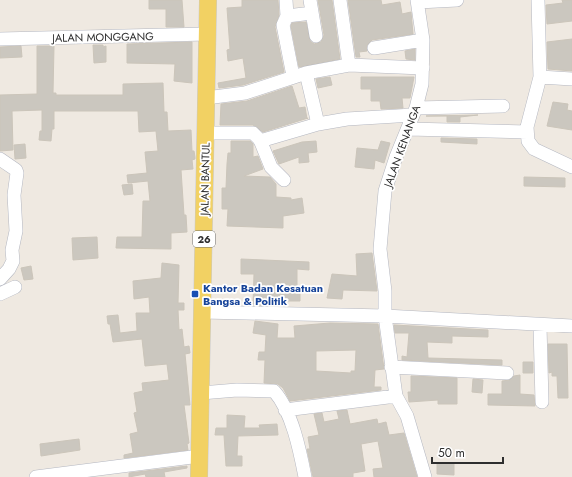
<svg xmlns="http://www.w3.org/2000/svg" width="572" height="477" font-family="Jost,sans-serif">
<style>
.building{fill:#cbc7bf;stroke:#cbc5ba;fill-rule:evenodd}
.lines{fill:none;stroke-linecap:round;stroke-linejoin:round}
.minor-casing{stroke:#b4b7c1;stroke-width:14}
.major-casing{stroke:#c9c9c9;stroke-width:18}
.minor{stroke:#fff;stroke-width:13}
.major{stroke:#f2d163;stroke-width:17}
.transit-dot{fill:#1a4fb4;stroke:#fff;stroke-width:1.5}
.labels{text-anchor:middle;dominant-baseline:central;stroke-width:3.5;stroke-linejoin:round;paint-order:stroke}
.shield{fill:#fff;stroke:#6d6d6d;stroke-width:1}
.shield-label{font-size:10px;font-weight:bold;fill:#2e2e2e}
.street-label{font-size:11px;fill:#2e2e2e;stroke:#fff}
.transit-label{font-size:11px;font-weight:bold;fill:#164399;stroke:#fff;text-anchor:start}
</style>
<rect width="100%" height="100%" fill="#efe9e1"/>
<path class="building" d="M149,0H182L184,27H166V9H149Z
M242,0H278L279,15L275,27L284,72L243,85L219,88L218,83L246,78L243,58L228,61L227,50L230,49L227,8L242,7Z
M318,0H332L340,59L299,67L291,26L292,23L306,22L310,41L314,44L321,42L324,35Z
M348,0H381L382,5L400,2L402,14L411,12L413,34L372,40L367,45V51L359,52L360,57H356Z
M562,0H572V21L547,24L546,5L563,3Z
M572,39V71L548,69L547,42Z
M192,42V83L174,81L175,64L127,63V44Z
M93,45H103V47L106,46V62L94,63Z
M21,46L22,57L0,58V47Z
M37,46H54L53,93H56V95H123V84L163,83L164,112H167L168,131L191,130L192,151H194L195,157V159L192,160L193,169L181,170L184,215H186L187,232L171,233V249L116,248L117,237H142L143,201H150L148,181L128,183L127,175L147,173L145,152L158,151L156,131L139,132L138,111H54V129H52L51,141L39,140L40,131H42V110L12,111L13,150L0,151V95L37,94Z
M415,49V60L406,59L405,51Z
M330,77L332,85L318,88L316,79Z
M361,77H414L410,98H402L403,108L381,109L380,101H371V89H361Z
M292,86L299,108L305,107L307,119L308,118L263,132L253,125H220L221,104L247,101Z
M553,102L568,104L567,110L572,111V130L547,126Z
M478,115L460,117V122H447V116H426Z
M441,138L477,139V144L441,142Z
M231,141H250L253,144V157L258,156L263,169L244,176L270,177L276,184V197L291,198V200L302,198L304,213L283,216V228L227,226L228,209H222V188H226L227,164L228,153H231Z
M316,141L317,152L308,153L309,162L299,163V157L279,164L273,151L302,142Z
M381,141L390,143L384,163L375,160L374,169L355,167L357,148L378,150Z
M25,144L26,158L15,159L14,145Z
M524,177L565,178V187L524,186Z
M132,184L133,194L124,195L122,185Z
M97,237L98,258L73,260L72,238Z
M372,253L377,291L343,290L342,299L327,298L332,274L357,276L356,254Z
M241,259L309,262V270L297,269V287H300V301H286V306L253,305L254,274H241Z
M162,263L179,265L178,303H184V310H178L179,330L182,329L184,347L189,346L190,353L185,354L190,405H184L189,443L187,444L188,450L124,458V455L133,453L130,434L138,432L134,413L137,412L134,393L143,391L142,383L169,380L167,364L145,366L142,339L113,342L110,324H108L107,316L118,315L120,333L137,331L136,313H150L149,297L134,299L133,281L161,278Z
M31,266L33,279L24,280L21,268Z
M255,321L278,324L277,338H295L294,326L330,323L378,324L384,369L375,370L374,387H381V390L290,401L283,388L278,384L264,383L265,360H258L259,352H265L266,335L253,333ZM356,350L355,371H351V373L316,371V351Z
M394,325L488,330V337L452,336V343L427,342L428,358L502,360V365L402,360V356L407,357L409,333H395Z
M548,344H567L568,398H558L557,376H552V372L549,373Z
M523,362H533V373H523Z
M520,375V394L534,395L535,406L488,405V394H502V381L510,380L514,376Z
M411,376L457,378V404H438V400L409,402L408,392H411Z
M473,379L483,380L482,393L472,392Z
M347,410L350,424L377,419L378,424L386,422L389,435L404,433L417,477H374L373,469L383,468L378,441L361,444L365,471L353,473V477H313L307,449H310L308,437L319,435L314,414L322,413L324,422L339,419L337,411Z
M227,415L245,416L244,428H260L259,425L277,424L278,435L238,436L237,456H242V466H226L224,435H215L216,428H227Z
M79,439L80,450L41,456L40,444Z
M437,463H454V475L437,474Z
M187,466V468L164,472L165,477H146L145,474L129,477V473Z"/>
<g class="lines">
<defs>
<path id="minor" d="M286,0L287,16L283,25L293,76
M310,0L316,36
M340,0L349,65
M417,0L423,40L422,84L416,108L396,157L385,191L380,249L385,291V316L396,396L407,416L425,477
M538,0L540,77L527,127L528,141L534,149L572,167
M418,2L457,0
M287,16L312,13
M0,39L207,34
M374,48L423,40
M306,73L318,124
M540,77L572,79
M206,98L245,93L306,73L349,65L423,68
M416,108L503,106
M408,129L527,132
M206,133H253L260,140L271,167L284,180
M260,141L318,124L347,119L413,115
M0,159L16,170L17,173L14,195L16,231L12,250L13,261L9,269L0,279
M0,294L15,287
M203,312L385,316L572,326
M540,326L542,402
M391,367L507,373
M201,393L237,390L274,391C292,411 300,451 305,477
M285,410L396,396
M36,477L200,456"/>
<path id="major" d="M199,477L208,0"/>
</defs>
<use href="#minor" class="minor-casing"/>
<use href="#major" class="major-casing"/>
<use href="#minor" class="minor"/>
<use href="#major" class="major"/>
</g>
<rect class="transit-dot" x="191" y="290" width="8" height="8" rx="2"/>
<g class="labels">
<rect class="shield" x="193" y="231" width="22" height="16" rx="3"/>
<g class="shield-label">
<text x="204" y="239">26</text>
</g>
<g class="street-label">
<text transform="translate(103 37) rotate(-1)">JALAN MONGGANG</text>
<text transform="translate(402 146) rotate(-70)">JALAN KENANGA</text>
<text transform="translate(205 179) rotate(-89)">JALAN BANTUL</text>
</g>
<g class="transit-label">
<text x="203" y="288">Kantor Badan Kesatuan<tspan x="203" dy="13">Bangsa &amp; Politik</tspan></text>
</g>
</g>
<path d="M432 457v6h71v-6" fill="none" stroke="#2e2e2e" stroke-width="2"/>
<text x="438" y="457" font-size="12" fill="#2e2e2e" stroke="#ffffff" stroke-width="3" paint-order="stroke">50 m</text>
</svg>
